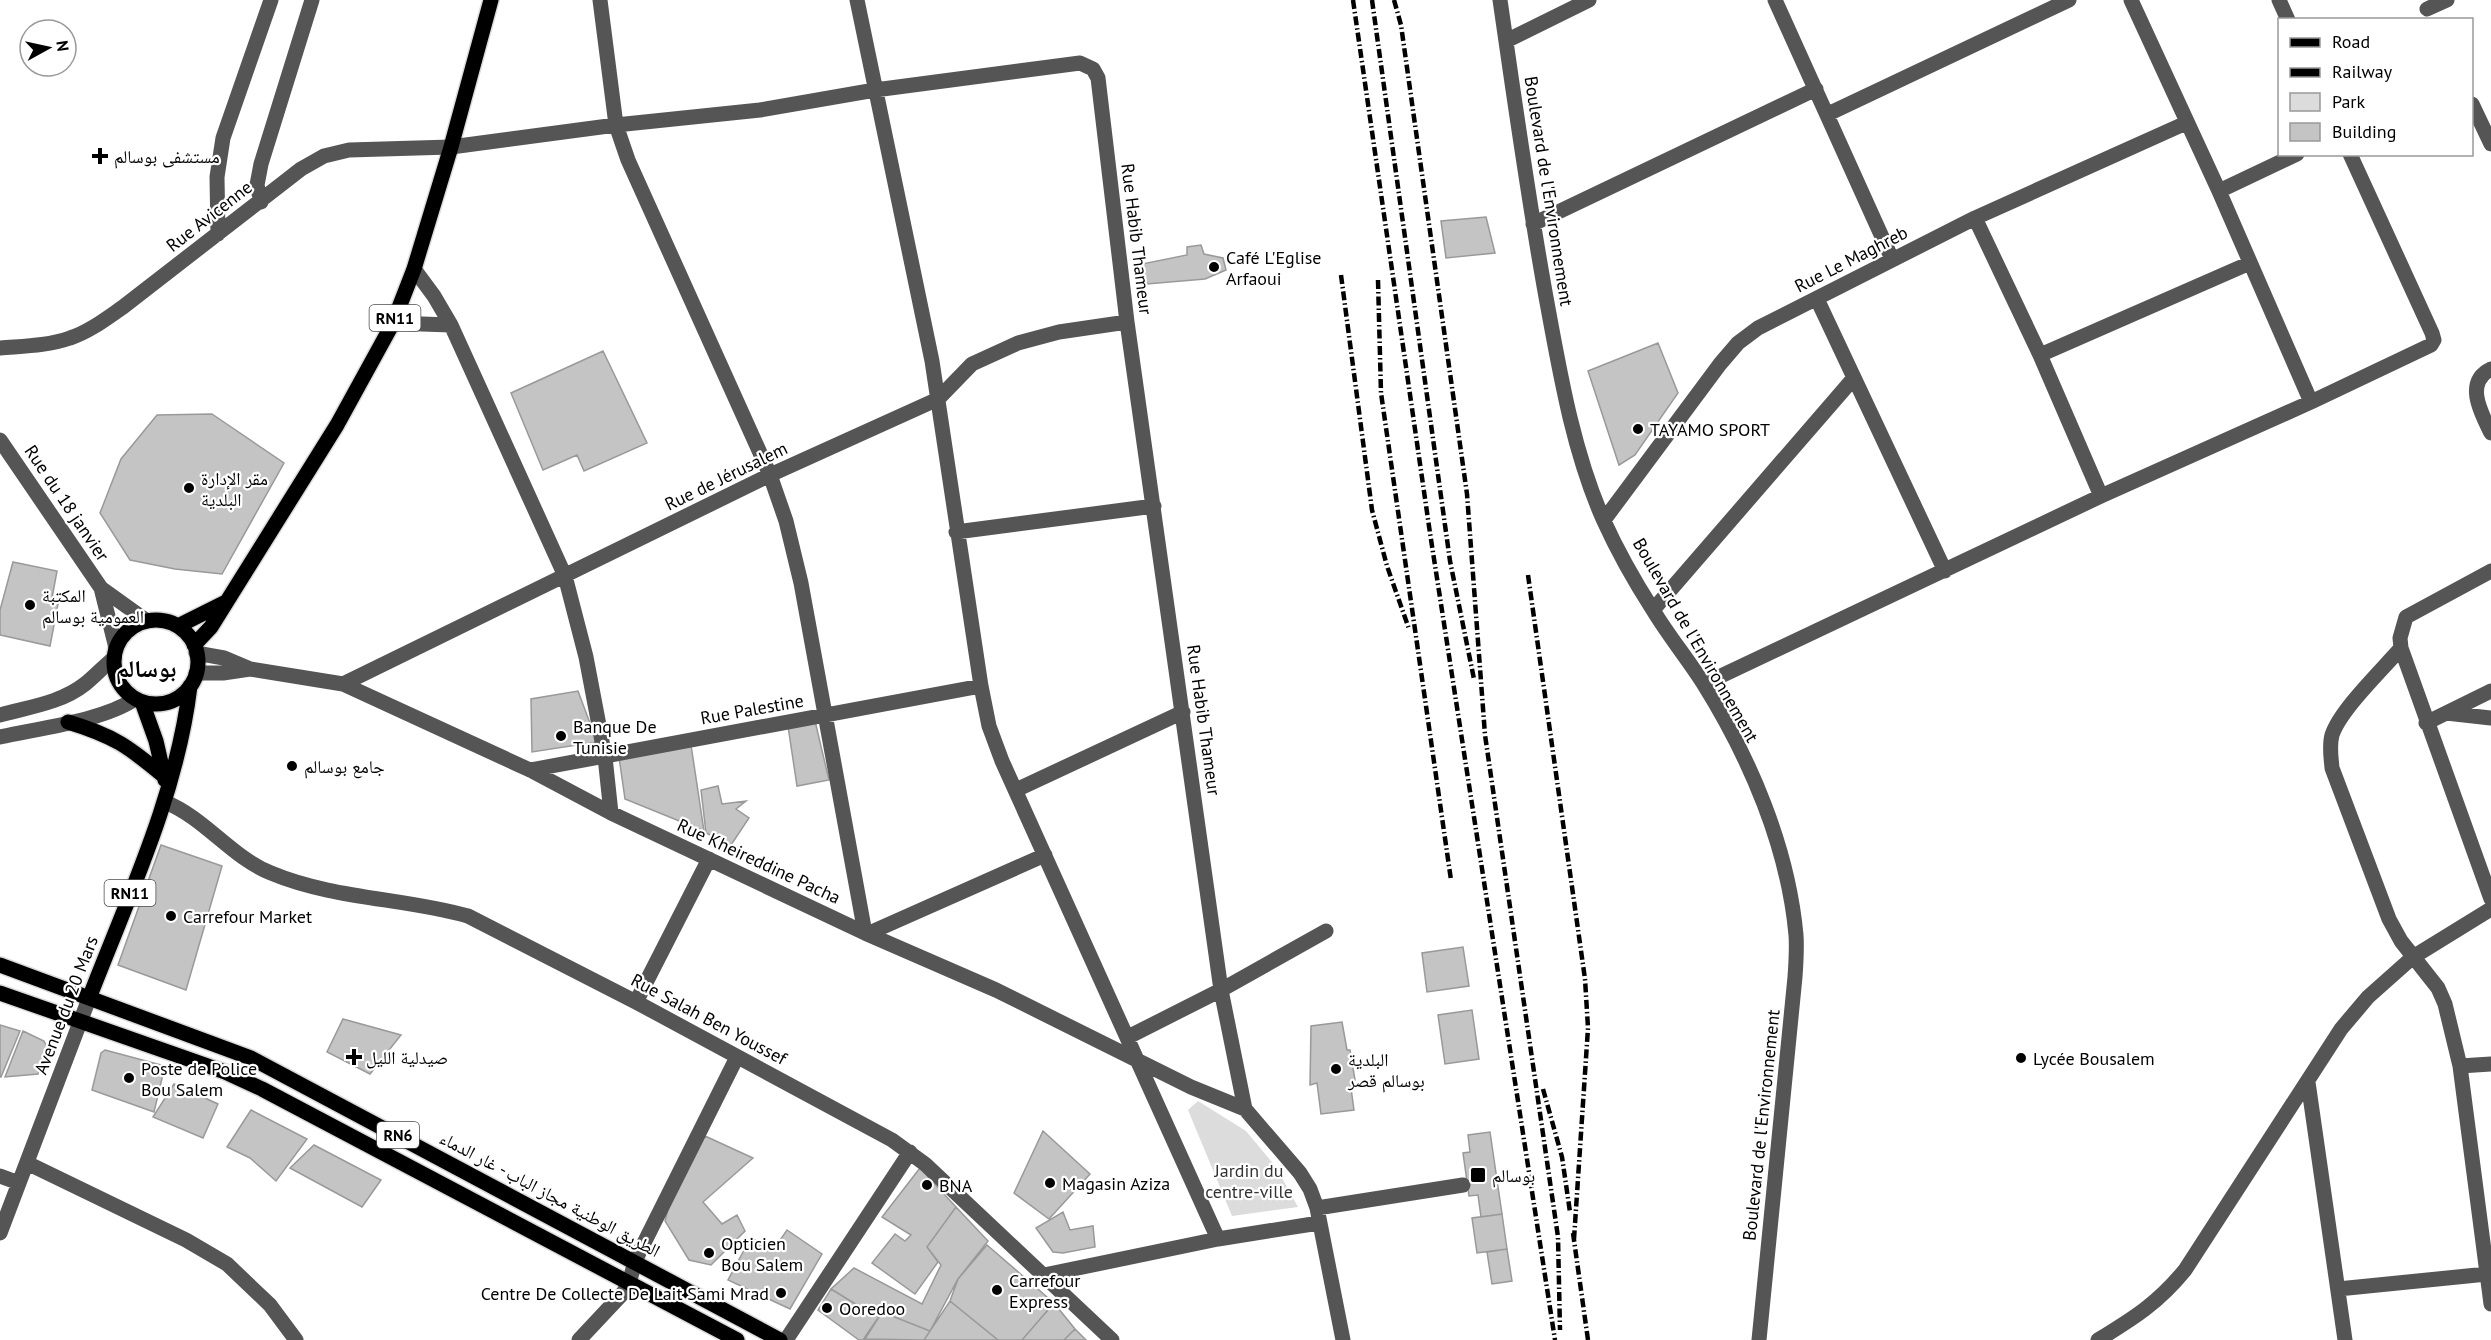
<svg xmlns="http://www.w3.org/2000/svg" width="2491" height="1340" font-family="'PT Sans','Noto Naskh Arabic',sans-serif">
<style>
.green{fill:#dcdcdc}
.building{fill:#c4c4c4;stroke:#999;stroke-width:1.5}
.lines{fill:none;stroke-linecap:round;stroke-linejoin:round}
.major-casing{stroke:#dbdbdb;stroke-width:18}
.minor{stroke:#555;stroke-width:15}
.major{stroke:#000;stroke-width:15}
.rail{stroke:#000;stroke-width:4.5;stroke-dasharray:9 3 1.5 3;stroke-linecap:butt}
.poi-dot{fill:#000;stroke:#fff;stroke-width:2}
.labels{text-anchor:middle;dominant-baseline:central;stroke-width:4.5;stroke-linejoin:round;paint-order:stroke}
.shield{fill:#fff;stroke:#4c4c4c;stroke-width:1.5}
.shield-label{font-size:16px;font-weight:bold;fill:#000}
.poi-label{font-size:18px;fill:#000;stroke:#fff;text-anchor:start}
.street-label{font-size:18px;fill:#000;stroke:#fff}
.park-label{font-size:18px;fill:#333;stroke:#fff}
.district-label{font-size:24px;font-weight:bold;fill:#000;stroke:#fff}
</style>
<rect width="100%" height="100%" fill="#fff"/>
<path class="green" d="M1198,1101L1246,1131L1276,1167L1298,1207L1232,1216L1188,1110Z"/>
<path class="building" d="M1486,217L1495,253L1446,258L1441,221Z
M1201,245L1204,254L1223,258L1226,270L1205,279L1147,284L1142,264L1187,255V247Z
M1658,343L1678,393L1635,455L1619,465L1588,371Z
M603,351L647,443L584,471L577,455L543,470L511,393Z
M212,414L284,463L222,574L175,569L130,560L100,513L121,459L157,415Z
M13,562L57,571L52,598L59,599L50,646L0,635V610Z
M578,691L597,742L532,752L531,699Z
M815,721L829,780L797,786L788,726Z
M691,745L704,831L625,799L619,757Z
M718,786L722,804L746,801L736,809L749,818L731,845L706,833L701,790Z
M161,845L222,866L186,990L118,965Z
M1463,947L1469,986L1427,992L1422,953Z
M1472,1010L1479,1059L1445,1064L1438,1015Z
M343,1019L401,1035L370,1074L327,1052Z
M1342,1022L1347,1050H1350L1355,1080L1350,1081L1354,1110L1321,1114L1317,1083L1310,1085L1311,1026Z
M0,1025L20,1031L1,1077H0Z
M23,1031L44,1041L47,1047L38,1074L5,1077Z
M105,1050L165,1066L154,1112L92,1090L101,1053Z
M174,1084L218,1104L203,1138L153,1117Z
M251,1110L307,1139L276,1181L250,1158L227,1147Z
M1043,1131L1090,1174L1049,1219L1014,1193Z
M1490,1132L1502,1214L1481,1217L1478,1195L1469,1196L1463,1153L1470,1152L1468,1135Z
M705,1136L753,1158L703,1202L722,1224L737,1215L745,1231L711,1265L689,1260L665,1221L668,1209Z
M314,1145L381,1180L362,1207L290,1168Z
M920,1168L956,1207L927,1247L938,1262L915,1294L872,1263L895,1234L905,1241L911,1235L882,1217Z
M956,1207L988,1241L958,1279L930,1331L882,1312L870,1313L831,1289L854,1268L922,1304L941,1265L927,1247Z
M1063,1212L1070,1230L1093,1226L1095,1247L1063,1253L1053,1252L1036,1228Z
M1502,1214L1507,1249L1477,1253L1472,1218Z
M787,1230L822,1254L790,1309L728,1280L751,1237L772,1252Z
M987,1245L1054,1303L1022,1340H998L950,1301L958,1279Z
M1507,1249L1512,1281L1492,1284L1487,1252Z
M831,1289L870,1313L882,1312L863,1340H859L818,1310Z
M950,1301L998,1340H924Z
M1054,1303L1075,1329L1064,1340H1022Z
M882,1312L930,1331L924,1340L865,1339Z
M1075,1329L1086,1340H1064Z"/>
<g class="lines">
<defs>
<path id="major" d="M114 662a42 42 0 1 1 84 0a42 42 0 1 1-84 0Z
M178,626L224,603
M194,645L211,627L337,425L393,323L414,269L451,147L491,0
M142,702L156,741L165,780
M68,722C114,736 128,746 165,777
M0,965L251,1058L780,1340
M0,993L225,1072L262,1089L737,1340
M90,996C129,895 177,795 190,686"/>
</defs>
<use href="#major" class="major-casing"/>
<path class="minor" d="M600,0L616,125L628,160L770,475L786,521L801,583L865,933
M857,0L932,361L981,686L989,726L1002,761L1218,1239
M1500,0C1515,103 1529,206 1548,308C1561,379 1574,453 1603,519C1617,550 1635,582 1653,610C1668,635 1687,658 1703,683C1750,758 1788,847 1796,935C1797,949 1796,963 1795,977L1759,1340
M1775,0L1892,259
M2131,0L2219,191L2311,402
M2279,0L2288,20
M2427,9L2447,0
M1506,41L1589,0
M2472,104L2491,144
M1828,114L2069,0
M2219,191L2297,154
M261,202L257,185L261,164L312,0
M1975,218L2040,355L2101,496
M1533,224L1816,89
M218,234L217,177L223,138L271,0
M414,269L434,296L451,325L565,576L586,657L605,757L611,813
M1817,299L1945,571
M393,323L451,325
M0,348C24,346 47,346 70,338C89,332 107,318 123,307L301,169L324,156L349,150L451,147L616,125L760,110L875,90L1080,63L1093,69L1098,78L1127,322L1221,990L1245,1109L1300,1173L1310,1189L1317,1208L1343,1340
M2040,355L2250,263
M2491,369C2464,382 2481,413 2491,433
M0,440L101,588L116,648
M1604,520L1720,364L1738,343L1758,328L1975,218L2186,123
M956,532L1154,506
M2491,571L2406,617L2400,638L2401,648L2491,899
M101,588L147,621
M1653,610L1853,379
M2401,648C2382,670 2340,710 2332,735C2329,746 2331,756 2332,768L2389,919L2401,941L2438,988L2445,1004L2460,1066L2491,1304
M196,653L224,658L250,669L343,684L530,770L611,813L865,933L996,990L1191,1087L1245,1109
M196,673H223L250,669
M343,684L770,475L938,399L972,364L1018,343L1059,332L1127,322
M1704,684L2101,496L2311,402L2431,345L2434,340L2432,333L2350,154
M2446,713L2491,718
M0,715C29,707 61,703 85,684C95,676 104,666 114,658
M2426,723L2491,691
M0,737C40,728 102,721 135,699
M530,770L981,686
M1016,790L1183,712
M165,802C205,818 231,857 271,873C333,899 404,898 468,916L636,1002L892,1140L925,1164L1112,1340
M867,934L1045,855
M636,1002L709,859
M1128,1037L1221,990L1326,931
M2460,1066L2491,1064
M2308,1082L2345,1340
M27,1163L186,1240L227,1264L270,1305L296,1340
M0,1176L19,1183
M1317,1208L1463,1185
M0,1233L90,996
M1044,1275L1218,1239L1319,1223
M2338,1289L2487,1274
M579,1340L623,1293L629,1284L635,1261L737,1057
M786,1340L910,1152
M2098,1340C2134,1318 2158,1303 2185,1270L2341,1029L2368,997L2413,957L2491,909"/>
<use href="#major" class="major"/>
<path class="rail" d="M1353,0L1430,533L1555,1340
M1372,0L1450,561L1474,679
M1394,0L1401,25L1467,494L1485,735L1558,1237L1560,1330
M1341,275L1372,510L1387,566L1409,629
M1378,280L1381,393L1451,880
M1528,575L1585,979L1588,1028L1574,1239
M1543,1089L1562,1157L1570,1212
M1573,1233L1588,1340"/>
</g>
<g class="poi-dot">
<path d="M97 147h6v6h6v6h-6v6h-6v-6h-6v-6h6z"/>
<circle cx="1214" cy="267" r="6"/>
<circle cx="1638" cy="429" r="6"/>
<circle cx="189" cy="488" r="6"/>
<circle cx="30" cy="605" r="6"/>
<circle cx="561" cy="736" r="6"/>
<circle cx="292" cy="766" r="6"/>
<circle cx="171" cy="916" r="6"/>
<path d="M351 1048h6v6h6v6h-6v6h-6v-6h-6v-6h6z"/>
<circle cx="2021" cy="1058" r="6"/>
<circle cx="1336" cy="1069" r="6"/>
<circle cx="129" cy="1078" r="6"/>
<rect x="1470" y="1167" width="16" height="16" rx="3"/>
<circle cx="1050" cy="1183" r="6"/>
<circle cx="927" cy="1185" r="6"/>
<circle cx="709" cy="1253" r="6"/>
<circle cx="997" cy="1290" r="6"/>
<circle cx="781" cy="1293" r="6"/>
<circle cx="827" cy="1308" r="6"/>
</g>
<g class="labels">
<g class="shield">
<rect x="369.5" y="305" width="51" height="26" rx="4.5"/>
<rect x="104.5" y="880" width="51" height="26" rx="4.5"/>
<rect x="377" y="1122" width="42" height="26" rx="4.5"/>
</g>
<g class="shield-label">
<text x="395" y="318">RN11</text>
<text x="130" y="893">RN11</text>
<text x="398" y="1135">RN6</text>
</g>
<g class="poi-label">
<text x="114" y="156">مستشفى بوسالم</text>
<text x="1226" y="257">Café L'Eglise<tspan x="1226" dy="21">Arfaoui</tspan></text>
<text x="1650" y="429">TAYAMO SPORT</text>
<text x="201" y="478">مقر الإدارة<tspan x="201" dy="21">البلدية</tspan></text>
<text x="42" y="595">المكتبة<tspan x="42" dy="21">العمومية بوسالم</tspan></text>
<text x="573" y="726">Banque De<tspan x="573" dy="21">Tunisie</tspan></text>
<text x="304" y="766">جامع بوسالم</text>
<text x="183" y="916">Carrefour Market</text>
<text x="366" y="1057">صيدلية الليل</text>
<text x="2033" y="1058">Lycée Bousalem</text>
<text x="1348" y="1059">البلدية<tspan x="1348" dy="21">بوسالم قصر</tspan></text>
<text x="141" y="1068">Poste de Police<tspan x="141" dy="21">Bou Salem</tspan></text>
<text x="1492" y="1175">بوسالم</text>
<text x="1062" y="1183">Magasin Aziza</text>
<text x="939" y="1185">BNA</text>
<text x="721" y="1243">Opticien<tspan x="721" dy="21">Bou Salem</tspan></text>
<text x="1009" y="1280">Carrefour<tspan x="1009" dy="21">Express</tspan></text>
<text x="769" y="1293" text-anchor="end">Centre De Collecte De Lait Sami Mrad</text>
<text x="839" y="1308">Ooredoo</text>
</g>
<g class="street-label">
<text transform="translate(1549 191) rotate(81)">Boulevard de l'Environnement</text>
<text transform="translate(209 216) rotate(-38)">Rue Avicenne</text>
<text transform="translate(1137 239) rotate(83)">Rue Habib Thameur</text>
<text transform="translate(1851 259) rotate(-27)">Rue Le Maghreb</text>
<text transform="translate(726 476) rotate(-26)">Rue de Jérusalem</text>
<text transform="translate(67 503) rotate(56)">Rue du 18 janvier</text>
<text transform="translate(1696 640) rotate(60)">Boulevard de l'Environnement</text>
<text transform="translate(752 709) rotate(-10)">Rue Palestine</text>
<text transform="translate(1204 720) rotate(82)">Rue Habib Thameur</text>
<text transform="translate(759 861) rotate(25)">Rue Kheireddine Pacha</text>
<text transform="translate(66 1005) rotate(-69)">Avenue du 20 Mars</text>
<text transform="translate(709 1019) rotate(28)">Rue Salah Ben Youssef</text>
<text transform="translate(1761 1125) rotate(-84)">Boulevard de l'Environnement</text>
<text transform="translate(550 1194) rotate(28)">الطريق الوطنية مجاز الباب - غار الدماء</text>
</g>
<g class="park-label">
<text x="1249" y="1170">Jardin du<tspan x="1249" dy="21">centre-ville</tspan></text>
</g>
<g class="district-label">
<text x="146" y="668">بوسالم</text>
</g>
</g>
<rect x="2278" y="18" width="195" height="138" fill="#ffffff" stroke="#999999" stroke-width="1.5"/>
<rect x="2290" y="38" width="30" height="9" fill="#000000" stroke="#999999" stroke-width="1.5"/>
<text x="2332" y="48" font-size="18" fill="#000000">Road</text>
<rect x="2290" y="68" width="30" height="9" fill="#000000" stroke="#999999" stroke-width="1.5"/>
<text x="2332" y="78" font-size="18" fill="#000000">Railway</text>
<rect x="2290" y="93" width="30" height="18" fill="#dcdcdc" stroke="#999999" stroke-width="1.5"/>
<text x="2332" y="108" font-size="18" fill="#000000">Park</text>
<rect x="2290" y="123" width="30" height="18" fill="#c4c4c4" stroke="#999999" stroke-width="1.5"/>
<text x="2332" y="138" font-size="18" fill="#000000">Building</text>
<g transform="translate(48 48) rotate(82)"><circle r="28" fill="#ffffff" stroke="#999999" stroke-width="1.5"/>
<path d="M0-4.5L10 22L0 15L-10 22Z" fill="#000000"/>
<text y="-9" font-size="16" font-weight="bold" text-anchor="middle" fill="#000000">N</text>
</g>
</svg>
